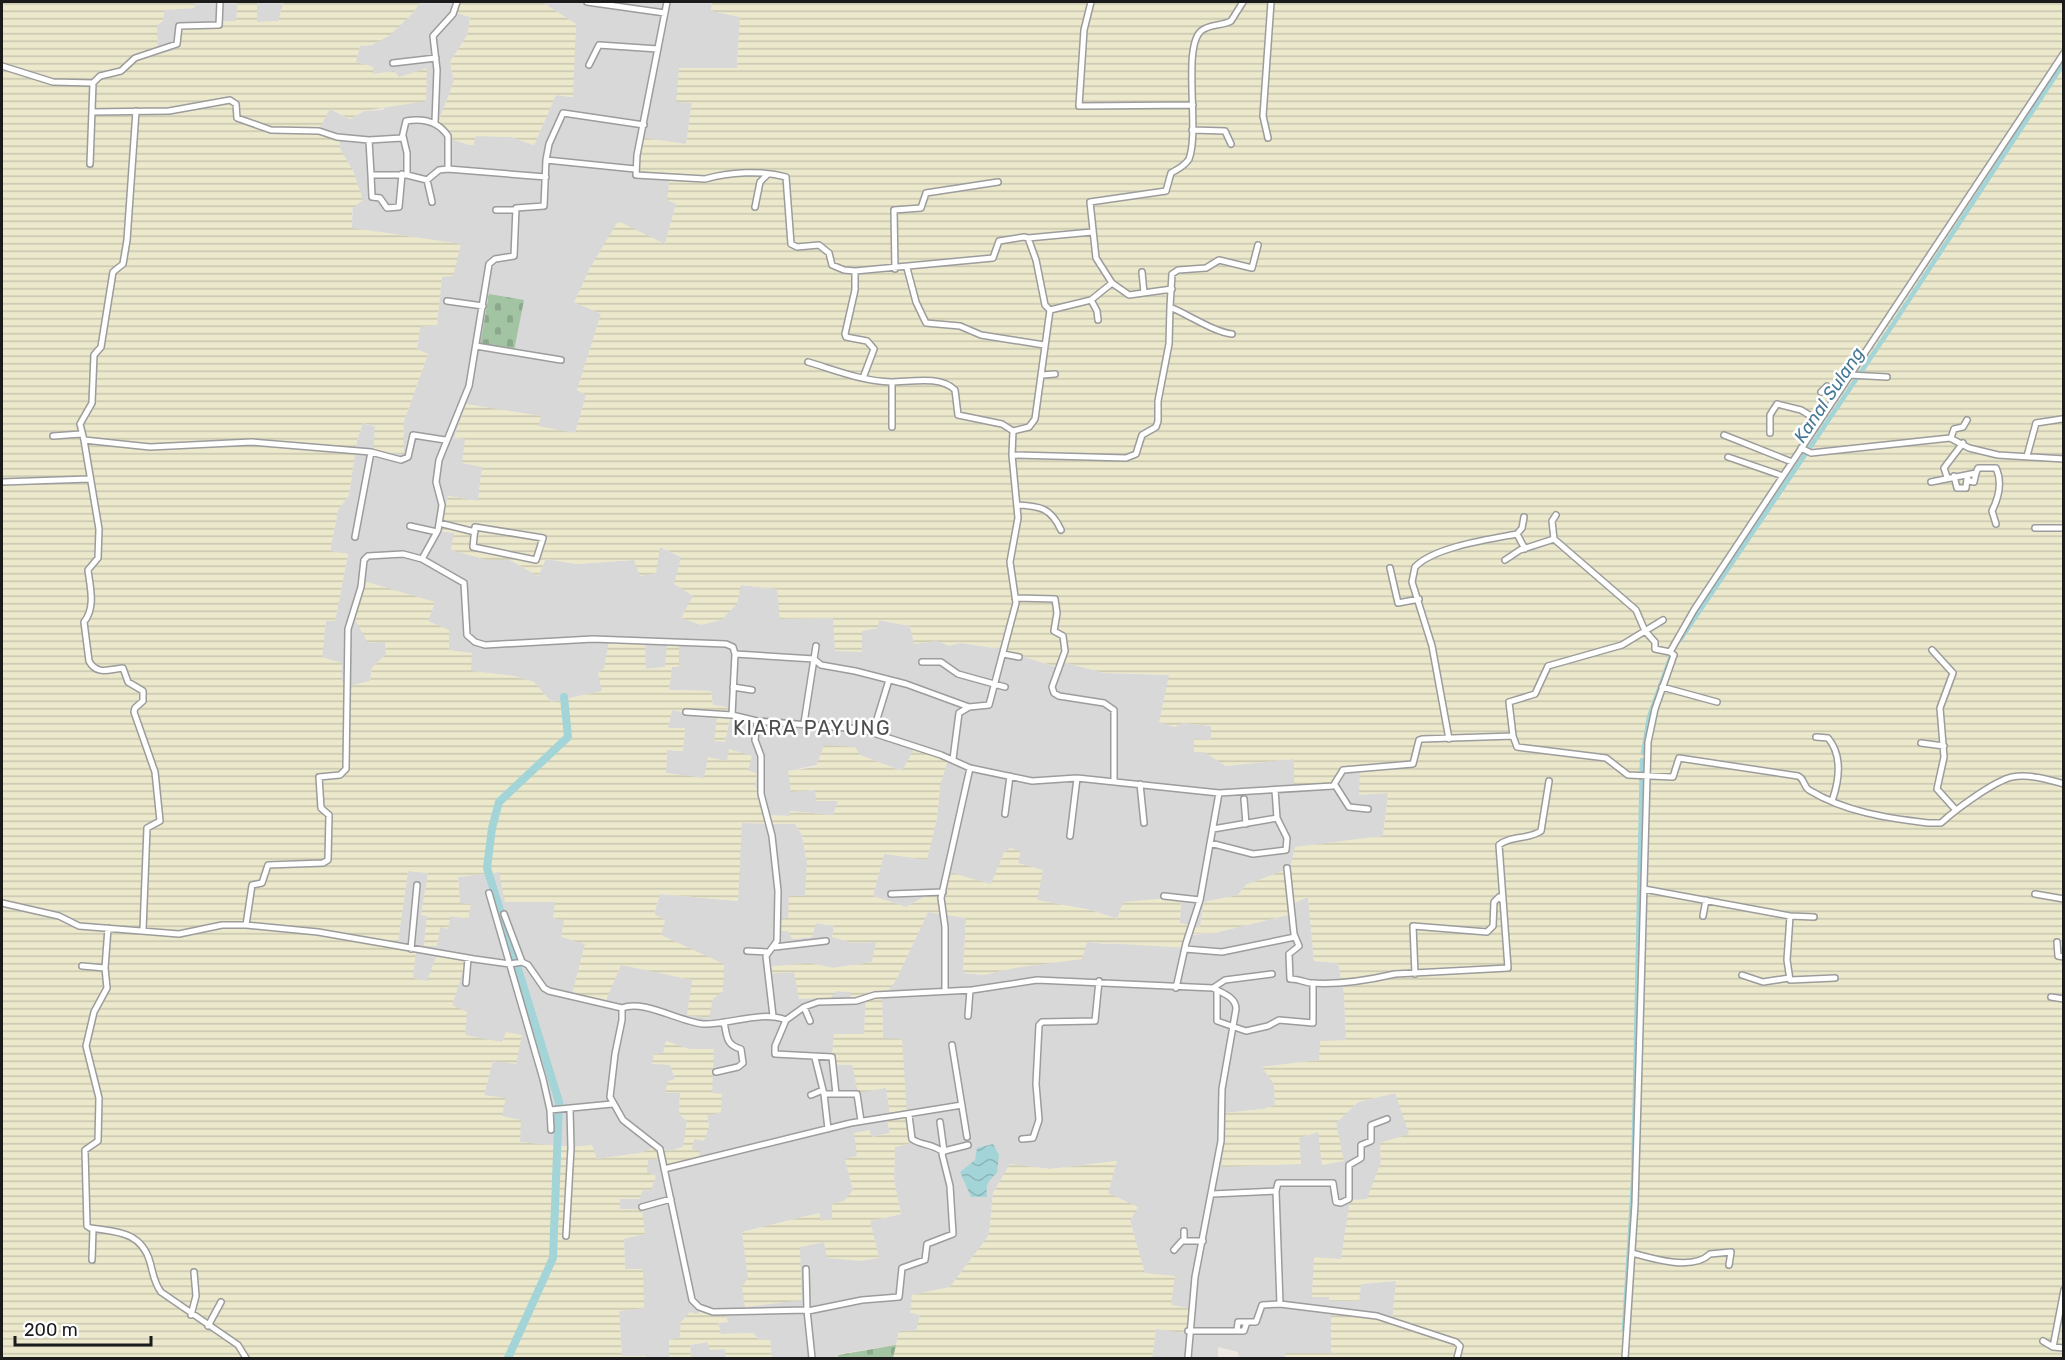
<svg xmlns="http://www.w3.org/2000/svg" width="2065" height="1360" font-family="Rubik,sans-serif">
<style>
.residential{fill:#d9d8d8}
.farmland{fill:url(#farmland-rules)}
.cemetery{fill:url(#cemetery-stones)}
.water{fill:url(#water-waves)}
.lines{fill:none;stroke-linecap:round;stroke-linejoin:round}
.canal{stroke:#a3d4d8;stroke-width:4.5}
.river{stroke:#a3d4d8;stroke-width:8}
.minor-casing{stroke:#9c9c9c;stroke-width:8}
.minor{stroke:#fff;stroke-width:5}
.labels{text-anchor:middle;dominant-baseline:central;stroke-width:5;stroke-linejoin:round;paint-order:stroke}
.water-label{font-size:18px;font-style:italic;fill:#477996;stroke:#fff}
.quarter-label{font-size:20px;letter-spacing:1.5px;fill:#4e4e4e;stroke:#fff}
</style>
<defs>
<pattern id="farmland-rules" width="6" height="5" patternUnits="userSpaceOnUse" patternTransform="scale(1.5)"><rect width="6" height="5" fill="#ebe8cc"/><path d="M0 2.5h6" fill="none" stroke="#c9c6af"/></pattern>
<pattern id="cemetery-stones" width="16" height="16" patternUnits="userSpaceOnUse" patternTransform="scale(1.5)"><rect width="16" height="16" fill="#a3c4a3"/><path d="M2 7V4a2 2 0 0 1 4 0v3zM10 15v-3a2 2 0 0 1 4 0v3z" fill="#8ca88c"/></pattern>
<pattern id="water-waves" width="16" height="10" patternUnits="userSpaceOnUse" patternTransform="scale(1.5)"><rect width="16" height="10" fill="#a3d4d8"/><path d="M0 5q4-4 8 0t8 0" fill="none" stroke="#8cb5b9"/></pattern>
</defs>
<rect width="100%" height="100%" fill="#ece7e1"/>
<path class="residential" d="M194,2H238L236,21L187,23L174,51L157,53V25L163,21L164,9L194,8Z
M257,2H284L278,21L257,22Z
M420,2H455L470,16L468,34L450,62L454,81L438,123L473,146L475,136L510,137L534,145L556,95L572,97L576,24L542,2H712L711,11L740,17L737,68L692,102L686,145L639,137L670,176L676,204L665,244L590,268L575,302L601,314L577,390L586,395L575,434L537,426L540,416L466,404L454,438L465,439L482,467L478,501L448,496L440,531L454,533L487,560H510L538,576L546,559L576,564L634,560L659,547L681,557L737,604L740,585L778,589L780,619L834,618L836,651L878,620L910,626L914,644L937,641L949,645L961,643L1000,649L1059,668L1063,662L1104,673L1169,675L1174,727L1183,723L1211,726V740L1204,752L1226,766L1294,759V786L1342,768L1360,766L1388,793L1383,836L1295,847L1291,868L1246,885L1238,895L1204,902L1200,927L1180,923L1181,897L1118,919L1091,910L1036,900L1018,863L1004,853L991,884L945,885L906,907L873,896L884,853L927,859L937,818L940,785L860,755L789,771L792,792L816,790L838,801L833,815L791,811L790,816L768,815L748,770L730,749L727,761L704,779L666,773L667,750L683,751L685,729L668,728L672,710L717,718L725,742L732,708L713,705L711,691L669,690L672,667H679H665L646,669L602,691L551,702L534,682L514,676L471,671L449,650L428,621L435,602L385,642L386,654L372,668L370,681L349,686L342,682L322,658L326,621H335L348,554L330,552L338,510L349,495L357,440L363,423L404,436L403,424L428,354L417,350L420,327L437,325L442,276L461,244L352,228L354,173L340,148L339,137L319,127L330,109L350,119L364,111L383,110L399,77L394,71L373,74V67L356,62L360,46L372,45L413,13Z
M741,823L795,824L802,835L807,863L805,896L788,919V931L793,939L812,937L815,923L834,926L832,937L853,943L876,942L872,962L833,968L810,963L766,974L794,972L830,998L836,991L850,992L866,998L864,1034L832,1064L852,1065L886,1087L890,1115L887,1120L890,1133L871,1137L857,1156L845,1159L853,1190L833,1219L821,1221L819,1213L742,1232L748,1278L800,1247L824,1242L879,1258L870,1221L901,1214L894,1180L895,1147L909,1143L901,1039H883L882,999L896,980L928,912L966,918L963,973L984,975L1014,968L1087,942L1105,944L1214,933L1287,915V906L1308,897L1314,961L1338,963L1344,993L1346,1040L1320,1060L1262,1067L1274,1084L1275,1105L1264,1109L1223,1113L1301,1164L1299,1138L1318,1132L1343,1161L1336,1123L1358,1102L1396,1093L1410,1134L1380,1143L1381,1162L1367,1200L1350,1201L1341,1260L1315,1257L1312,1296L1329,1297V1301H1359L1361,1284L1396,1281L1392,1323L1331,1353H1285V1358H1239L1238,1352L1218,1347V1358H1152L1156,1329L1193,1309L1171,1305L1145,1274L1130,1221L1108,1193L1116,1161L1050,1169L1010,1164L993,1193L989,1235L950,1287L912,1295L920,1315L916,1332L899,1331L896,1345L838,1354L839,1358H772L770,1339L759,1340L753,1333L721,1334L718,1323L728,1322L697,1314L681,1322L680,1337L669,1340V1358L622,1356L619,1311L643,1308L642,1269L625,1270L624,1238L645,1234L620,1210V1198L639,1199L648,1160L691,1149L694,1139L709,1127L707,1116L712,1093L689,1049L666,1041L670,1065L680,1092L679,1114L687,1121L684,1147L669,1151L657,1146L640,1153L596,1159L570,1147L519,1142L484,1095L493,1061L502,1043L464,1035L452,1006L467,956L427,981L413,978L397,948L408,871L428,873L421,915L427,916L424,946L437,945L440,927L451,916L468,919L470,904L460,903L458,877L499,872L555,902L564,920L585,944L573,993L606,1000L621,964L692,980L713,999L661,935L654,915L660,894L738,901Z
M707,1342L725,1348V1358H691L690,1345Z"/>
<path class="farmland" d="M2,2H194L195,8L164,10L163,21L157,25L158,53L173,51L174,36L187,23L236,21L238,2H257V22L278,21L284,2H420L413,13L389,36L372,45L360,46L356,62L373,67V74L394,71L399,77L427,68L426,101L364,111L350,119L330,109L320,127L339,137L340,148L354,173L363,200L352,209V228L461,244L453,276L442,277L437,325L420,327L417,349L428,354L403,424L404,454L373,452L375,426L363,423L357,440L349,495L338,510L330,551L348,554L335,621H326L322,657L342,663V682L349,686L370,681L372,668L386,654L385,642L368,643L354,618L364,581L435,602L428,621L449,630V650L472,653L471,671L514,676L534,682L551,702L602,691L598,673L604,668L609,641L645,644L646,669L665,667L667,644H679V667H672L669,690L711,691L713,705L732,708L725,742L714,741L717,718L672,710L668,728H685L683,751L667,750L666,773L704,778L708,757L727,761L729,749L752,756L748,770L758,774L754,787L763,793L768,815L790,816V811L833,815L838,801H816L815,790L791,792L788,771L816,767L824,745L855,747L860,755L902,771L914,749L948,760L940,785L937,818L927,860L884,854L873,896L906,907L945,885L952,873L991,884L1004,853L1010,848L1021,851L1018,863L1043,870L1037,900L1091,910L1117,919L1123,902L1181,897L1180,923L1200,927L1204,902L1238,895L1246,885L1290,868L1295,847L1383,836L1388,793L1359,795L1360,767L1342,768L1340,782L1294,786V759L1226,766L1204,752H1194V739L1211,740V726L1183,723L1174,727L1159,722L1169,675L1104,673L1063,662L1060,668L1000,649L961,643L949,646L937,641L914,644L910,626L879,620L878,628L862,631V652L835,651L833,618L780,619L777,589L741,585L737,604L721,620L701,625L681,618L693,596L674,584L681,557L660,547L656,573L640,576L634,560L576,564L546,559L538,576L510,560H487L451,550L454,533L440,531L448,496L478,501L482,467L462,463L465,439L454,438L466,404L541,416L538,426L575,433L586,395L577,390L601,314L574,302L590,268L618,221L665,244L676,204L667,200L670,176L631,169L639,137L686,144L692,103L676,102L679,68H737L740,17L711,11L712,2H2063V1358H1285V1353H1331V1315L1360,1316L1392,1323L1396,1281L1361,1284L1359,1301H1329V1297H1312L1314,1257L1341,1259L1350,1200L1367,1199L1381,1162L1380,1143L1409,1134L1395,1093L1358,1102L1336,1123L1344,1161L1322,1165L1318,1132L1299,1138L1301,1164L1222,1167L1223,1113L1264,1109L1275,1105L1274,1084L1262,1067L1319,1060L1320,1041L1346,1040L1344,993L1338,963L1314,961L1308,897L1287,906L1288,915L1214,933L1190,934L1186,948L1087,942L1082,959L1014,968L984,975L963,973L966,918L928,912L896,980L882,999L883,1038L902,1039L909,1144L895,1147L894,1180L901,1214L870,1221L879,1258L860,1261L827,1258L824,1242L800,1247L802,1300L745,1307L742,1287L748,1278L742,1232L819,1213L821,1221L832,1219V1204L844,1201L853,1190L845,1159L857,1156L854,1133L869,1130L872,1137L890,1133L887,1120L890,1115L886,1088L858,1093L852,1065L831,1064L834,1034H864L866,999H851L850,992L837,991L830,998L799,999L794,972L765,974V967L810,963L833,968L872,962L876,942L853,943L832,937L834,926L816,923L812,937L792,939L788,931H777L775,919L788,918L789,896H805L807,863L802,835L795,824L742,823L738,901L660,894L654,914L665,920L661,935L724,964L723,991L713,999L709,1018L687,1015L692,980L621,965L606,1000L572,994L585,944L561,937L564,920L553,918L555,902H505L499,872L458,877L460,903L471,904L468,919L451,916L448,929L440,927L437,946H424L427,916L421,915L428,873L408,871L397,948L416,951L413,978L427,981L439,949L468,956L452,1005L467,1012L465,1035L502,1042L506,1032L522,1035L516,1064L493,1061L484,1095L506,1098L502,1116L521,1120L520,1142L570,1147L592,1145L597,1159L640,1153L657,1146L669,1151L683,1147L687,1121L679,1114L680,1093H665L668,1081L675,1079L670,1065L652,1064L654,1054L663,1053L666,1041L689,1049H714L712,1093L722,1094L721,1112L707,1116L709,1127L704,1141L694,1139L692,1149L700,1151L698,1161L671,1170L665,1158L648,1160L647,1172L656,1176L651,1190L642,1191L640,1199H620V1209H642L645,1234L624,1239L625,1269H643L644,1308L619,1311L622,1356H646V1358H2Z
M455,2H542L576,24L573,97L556,95L534,145L510,137L476,136L473,146L453,140L438,123L454,81L450,62L468,34L470,17L455,13Z
M1117,1161L1108,1193L1138,1207L1130,1221L1145,1273L1175,1276L1171,1305L1194,1309L1190,1334L1156,1329L1152,1358H839L838,1355L896,1345L899,1331H916L920,1315L910,1313L912,1295L950,1287L989,1235L993,1193L1010,1164L1050,1169Z
M703,1308L725,1312L728,1322L718,1323L721,1334L753,1333L759,1340L770,1339L772,1358H725V1349L710,1350L707,1342L690,1345L691,1358H669V1340L680,1337L681,1322L690,1312L697,1314Z"/>
<path class="cemetery" d="M489,294L524,300L514,351L480,345Z
M896,1345L893,1358H839L838,1355Z"/>
<path class="water" d="M993,1144L999,1155L997,1173C987,1182 986,1184 987,1197H971L960,1172L975,1160L977,1148Z"/>
<g class="lines">
<path class="canal" d="M1680,640L1888,332L2064,63
M1643,753L1649,717L1672,653
M1624,1330L1633,1184L1642,760"/>
<path class="river" d="M508,1358L553,1258L559,1102L487,868L492,828L499,802L568,737L564,697"/>
<defs>
<path id="minor" d="M587,2L665,13
M667,2L637,155L636,175L705,179C729,172 762,170 786,177L791,244L797,247L819,245L829,253L832,265L844,270L855,271L993,258L999,241L1024,237L1028,238L1036,260L1045,305L1050,310
M1091,2L1084,30L1079,106L1193,105
M393,63L436,58
M589,65L599,45L658,49
M2,66L53,82L93,83L90,164
M93,83L100,76L121,71L135,58L177,44L179,26L219,25L220,2
M92,112L169,111L230,100L236,104L237,118L271,130L319,131L337,137L369,140L402,138L406,121C423,118 438,121 448,136V169L546,177
M435,122L437,70L433,36L453,14L457,2
M1192,130L1225,131L1231,144
M403,136L407,153V175
M1268,138L1263,116L1271,2
M369,140L371,175H407L427,180L439,170L448,169
M546,160L549,144L563,113L644,125
M371,175L372,197L380,198L387,208L399,207L402,174
M427,180L432,202
M755,207L760,182L768,174
M496,210H515
M1028,238L1092,232
M907,268L916,302L926,323L960,326L981,335L1044,345
M895,269L894,210L921,208L926,193L998,182
M855,271V290L845,334L846,337L867,341L874,349L863,378
M1142,272L1144,293
M1112,283L1096,258L1090,202L1166,191L1171,173C1178,169 1185,166 1189,159C1200,131 1182,48 1201,31C1209,24 1222,26 1231,21L1243,2
M1091,300L1097,311L1098,320
M447,301L483,306
M1232,334C1214,332 1189,315 1170,307L1172,274L1178,270L1206,268L1219,260L1252,268L1258,245
M476,346L561,360
M808,362C835,370 862,381 891,382C910,382 940,375 955,390L958,415L1002,424L1013,431L1029,427L1035,419L1050,310L1091,300L1112,283L1129,295L1172,289
M1042,375L1055,374
M1850,375L1887,377
M1821,392L1827,386L1839,392
M892,427V382
M1770,433V415L1777,404L1801,410L1819,421
M1724,435L1792,462
M53,436L81,434
M1951,438L1954,429L1963,427L1967,420
M84,440L80,424L92,403L94,355L101,347L113,272L123,264L127,240L136,111
M1801,448L1811,453L1950,438L1969,448L1998,455L2064,459
M371,452L401,460L408,457L413,435L445,440
M1012,455L1126,458L1136,454L1142,435L1156,427L1158,421V401L1169,344L1170,307
M2027,456L2036,423L2062,419
M1728,457L1783,476
M1954,476L1957,488H1966L1967,478
M1947,477L1944,468L1963,443
M1967,477L1969,481L1974,482L1976,473
M2,482L89,479
M1931,482L1976,473L1978,468H1996C2002,481 1999,497 1992,511L1996,524
M1018,505C1040,506 1051,508 1061,530
M1556,515L1552,521L1554,539L1636,610L1645,631L1655,642V649L1670,652L1674,655L1655,709L1648,742L1635,1204L1625,1358
M439,523L475,532
M410,526L437,532L438,530L442,505L436,482L439,460L469,386L489,264L495,259L514,256L516,208L544,206L546,160L635,169
M475,527L543,538L536,560L473,547Z
M2035,528H2064
M1517,534L1525,549
M422,559L437,532
M1505,560L1520,550L1554,539
M1390,568L1398,603L1419,599
M1015,598L1055,599L1057,613L1054,631L1063,636L1065,651L1052,687L1054,693L1059,696L1104,703L1114,710V781
M1663,620L1622,645L1548,666L1535,694L1509,702L1513,736L1517,747L1606,758L1628,775L1673,777L1679,758L1798,776C1805,779 1803,786 1809,790C1845,812 1887,818 1928,823H1941C1955,810 1994,781 2012,777C2029,774 2047,779 2064,784
M1932,650L1953,673L1940,708L1944,757L1937,789L1955,809
M1670,652L1694,610L2064,53
M735,654L814,659L821,665L855,671L906,684L969,707L989,705L1016,603L1010,562L1018,518L1012,455L1013,431
M1003,654L1019,657
M922,662H941L958,674L1005,687
M733,687L752,690
M1662,687L1717,702
M686,712L732,715
M757,721L755,740L761,756V794L772,836L778,891L777,941L766,956L773,1016
M804,723L816,646
M873,732L889,680
M1816,737L1828,738C1843,756 1839,781 1832,801
M1449,739L1432,646L1412,582L1415,567C1434,547 1490,539 1517,534L1522,528L1524,517
M1921,743L1944,746
M953,759L959,713L969,707
M1140,784L1144,823
M1335,785L1349,807L1368,809
M1244,799L1246,824
M1005,814L1010,776
M1213,829L1277,818
M1070,836L1077,778
M1210,843L1253,854L1286,850L1287,838L1277,818L1275,790
M1287,868L1294,934L1299,946L1289,954L1290,979C1300,979 1306,983 1311,983C1338,985 1369,980 1395,974L1508,968L1499,845C1511,835 1528,840 1541,831L1549,781
M1644,889L1790,916L1814,917
M489,893L543,1079L550,1110L551,1130
M891,894L943,892
M2035,894L2064,899
M1164,896L1200,900
M2,903L59,916L79,926L179,934L222,925H246L318,932L474,959L510,964L522,962L528,965L544,988L549,991L622,1008V1020L615,1054L610,1097L623,1120L660,1149L692,1300L699,1307L713,1312L807,1310L812,1358
M504,914L522,962
M1703,916L1706,900
M1790,916L1787,960L1790,980L1835,978
M246,925L252,885L262,883L268,865L323,863L328,860L329,815L321,808L319,777L340,775L346,769L348,629L361,587L364,560L368,556L403,554L422,559L464,583L467,635L475,642L485,645L593,639L726,644L733,647L735,654L732,715L757,721L861,729L941,755L970,768L1032,781L1077,778L1219,793L1333,786L1343,770L1413,764L1419,740L1422,739L1513,736
M108,928L105,968L107,988L94,1012L86,1046L99,1098L98,1141L85,1150L87,1226L90,1228C116,1232 141,1231 150,1262C153,1273 154,1283 161,1292L238,1345L246,1358
M143,930L147,828L160,821L155,772L134,712L135,708L143,701V691L128,682L123,668C110,669 97,676 89,661L84,622C96,607 90,587 88,570L98,558L99,529L84,440L150,447L252,442L371,452L355,537
M2057,942L2058,956L2064,957
M775,947L826,941
M411,949L417,885
M1185,949L1222,952L1295,937
M747,951L767,952
M82,966L105,968
M1415,974L1413,926L1487,932L1493,926L1494,902L1499,897L1502,900
M1742,975L1763,982L1789,978
M466,983L468,958
M1176,988L1186,943L1200,900L1219,793
M1213,988L1225,980L1272,974
M1217,990V1021L1246,1031L1268,1026L1279,1020L1313,1023V983
M945,991V927L941,898L970,768
M2051,997L2064,999
M804,1007L810,1021
M622,1008C643,999 680,1022 703,1024C730,1025 760,1010 786,1020L804,1007L818,1002L856,1001L875,995L972,990L1037,980L1213,988C1222,993 1236,997 1236,1009L1222,1089L1221,1141L1195,1277L1188,1358
M968,1016L970,990
M786,1020L775,1046V1054L832,1057L836,1094
M952,1045L967,1137
M815,1058L823,1090
M716,1072L738,1067L743,1063L741,1049C726,1045 727,1037 724,1022
M824,1094L828,1129
M811,1095L823,1090L824,1094H857L861,1121
M550,1110L612,1104
M909,1115L912,1139C922,1146 931,1143 943,1152
M940,1122L944,1151
M1022,1139L1033,1138L1039,1120L1036,1084L1039,1025L1042,1022L1095,1021L1099,981
M664,1169L851,1123L962,1105
M1276,1191L1278,1183H1333L1336,1202L1341,1203L1349,1199V1165L1361,1158V1145L1371,1141V1125L1387,1119
M1212,1194L1276,1191L1280,1304
M642,1207L671,1199
M1184,1231V1241
M566,1236L571,1148L570,1109
M1174,1250L1182,1241H1203
M1632,1253C1653,1259 1693,1271 1710,1254L1731,1252L1729,1265
M92,1260L93,1229
M806,1269L807,1310
M808,1311L862,1300L899,1297L902,1268L925,1260L927,1244L953,1234L950,1186L942,1154L944,1151L968,1145
M191,1315L196,1296L194,1272
M208,1326L221,1302
M1188,1331H1244L1247,1322H1256L1262,1305L1280,1304L1377,1316L1456,1342L1460,1346L1457,1358
M1237,1331L1238,1322H1247
M2043,1341L2053,1347L2064,1348
M2053,1347L2064,1290"/>
</defs>
<use href="#minor" class="minor-casing"/>
<use href="#minor" class="minor"/>
</g>
<g class="labels">
<g class="water-label">
<text transform="translate(1829 395) rotate(-56)">Kanal Sulang</text>
</g>
<g class="quarter-label">
<text x="812" y="728">KIARA PAYUNG</text>
</g>
</g>
<rect width="2065" height="1360" fill="none" stroke="#1b1b1b" stroke-width="6"/>
<path d="M15 1336v9h136v-9" fill="none" stroke="#1b1b1b" stroke-width="3"/>
<text x="24" y="1336" font-size="18" fill="#1b1b1b" stroke="#ffffff" stroke-width="4.5" paint-order="stroke">200 m</text>
</svg>
